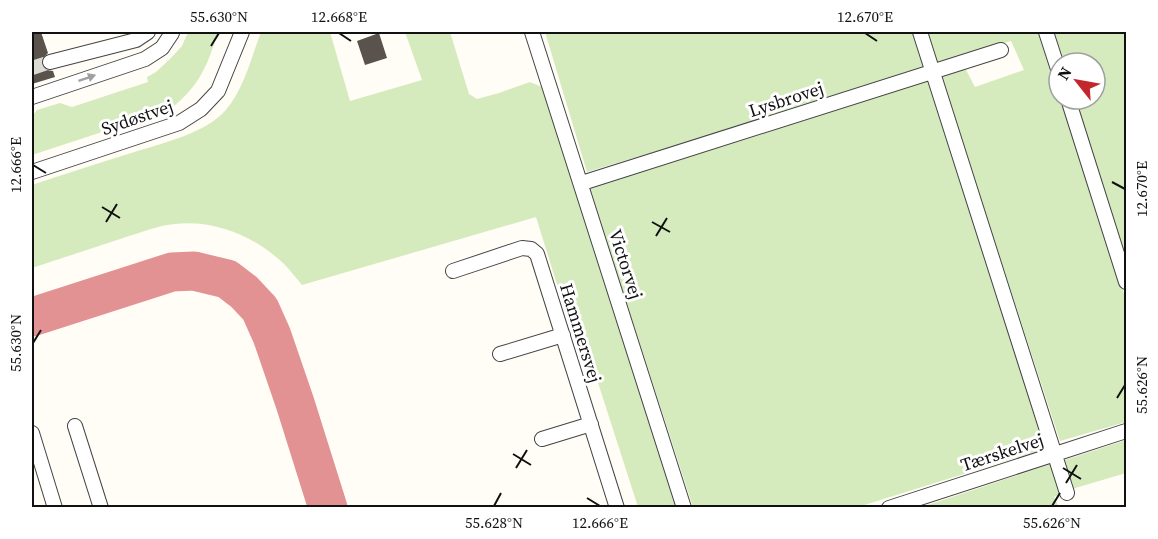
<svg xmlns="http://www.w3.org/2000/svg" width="1158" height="539" font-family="'Source Serif 4',serif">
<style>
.green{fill:#d5ebbd}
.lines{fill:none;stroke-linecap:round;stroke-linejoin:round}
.taxiway{stroke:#e29292;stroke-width:39}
.building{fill:#5a524d}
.minor-tunnel{stroke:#dbdad3;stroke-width:14;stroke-dasharray:14 7;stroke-linecap:butt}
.minor-casing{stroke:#444;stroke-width:16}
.minor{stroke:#fff;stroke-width:14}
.oneway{fill:#a0a0a0}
.ticks{fill:none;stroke:#111;stroke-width:2}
.labels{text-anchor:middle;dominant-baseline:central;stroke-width:6;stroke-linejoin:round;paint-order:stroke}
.street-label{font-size:18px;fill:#111;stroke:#fff}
.neatline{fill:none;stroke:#111;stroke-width:2}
.ticks-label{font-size:15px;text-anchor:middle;fill:#111}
</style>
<rect width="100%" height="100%" fill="#fffdf5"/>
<path class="green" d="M188,32H218C207,67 199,87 169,110L32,155V116L37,110L60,103L72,107L148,82L147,77L156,72L169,60L182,46Z
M261,32H330L350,101L422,80L405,32H450L469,94L477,99L499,93L530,82L542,87L677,507H638L573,305L564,307L536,217L302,285C296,278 290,270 284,264C251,233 207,216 162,226C146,230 130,236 114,241C87,250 59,259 32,268V185C64,174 96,164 128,154C158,144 203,135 225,111C244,89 251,58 261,32Z
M545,32H915L927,69L587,172Z
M926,32H1039L1059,92V99H1061L1126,300V422L1060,441L940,74L965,68L975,87L1024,70L1011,41L937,64Z
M1051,32H1126V263L1073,99H1095V63H1062Z
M929,79L1047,448L858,507H693L589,187Z
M1126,440V473L1072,489L1062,461Z
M1051,464L1061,494L1054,497L1059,507L919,508Z"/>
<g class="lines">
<path class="taxiway" d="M32,317L172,272L194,271L227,279L244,292L260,309L272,336L295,403L328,508"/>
</g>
<path class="building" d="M32,32H41L48,53L42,59V65L47,70L53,71L55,77L32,84Z
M379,33L387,58L365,65L357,41Z"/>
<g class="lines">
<path class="minor-tunnel" d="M32,68L50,62"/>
<defs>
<path id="minor" d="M532,32L684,508
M920,32L1067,493
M1046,32L1059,72
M50,62L136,40L148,32
M32,97L145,59L162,48L172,33L170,32
M1068,99L1126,282
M32,172L179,123L201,109L218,91L242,32
M582,183L1001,50
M453,271L522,248L531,249L537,254L617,508
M500,354L563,335
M75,426L101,508
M32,433L55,508
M542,439L591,424
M889,508L1126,431"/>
</defs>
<use href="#minor" class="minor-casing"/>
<use href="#minor" class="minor"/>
</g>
<defs><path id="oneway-solid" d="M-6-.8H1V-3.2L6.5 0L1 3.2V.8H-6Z" transform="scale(1.5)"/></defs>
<use class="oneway" href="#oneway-solid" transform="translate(87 78) rotate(-19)"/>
<path class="ticks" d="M339,33L351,41M865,33L877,41M211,46L219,33M33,165L46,173M1112,182L1125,189M102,207L120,218M106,222L117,204M652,222L670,232M656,236L667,218M33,343L41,330M1117,398L1125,385M513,454L531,465M516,468L527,450M1063,468L1081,479M1066,483L1077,465M587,498L600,506M494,506L501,493M1052,506L1060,493"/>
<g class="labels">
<g class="street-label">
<text transform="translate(786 99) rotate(-18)">Lysbrovej</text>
<text transform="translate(137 117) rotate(-19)">Sydøstvej</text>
<text transform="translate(626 264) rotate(72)">Victorvej</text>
<text transform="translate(581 333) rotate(73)">Hammersvej</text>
<text transform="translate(1002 452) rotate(-18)">Tærskelvej</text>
</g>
</g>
<rect width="1158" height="539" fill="none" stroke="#ffffff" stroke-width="66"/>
<g transform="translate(1077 81) rotate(301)"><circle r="28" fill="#ffffff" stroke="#a0a0a0" stroke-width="1.5"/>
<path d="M0-4.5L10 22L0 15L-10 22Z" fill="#c4262e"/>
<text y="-9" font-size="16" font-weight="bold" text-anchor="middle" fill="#111111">N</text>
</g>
<rect x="33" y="33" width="1092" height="473" class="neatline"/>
<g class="ticks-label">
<text x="219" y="22">55.630°N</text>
<text x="339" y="22">12.668°E</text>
<text x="865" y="22">12.670°E</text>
<text transform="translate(16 165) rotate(-90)" y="5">12.666°E</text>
<text transform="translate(1142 189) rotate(-90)" y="5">12.670°E</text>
<text transform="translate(16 343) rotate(-90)" y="5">55.630°N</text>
<text transform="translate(1142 385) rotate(-90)" y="5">55.626°N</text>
<text x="494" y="528">55.628°N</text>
<text x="600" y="528">12.666°E</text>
<text x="1052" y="528">55.626°N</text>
</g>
</svg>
